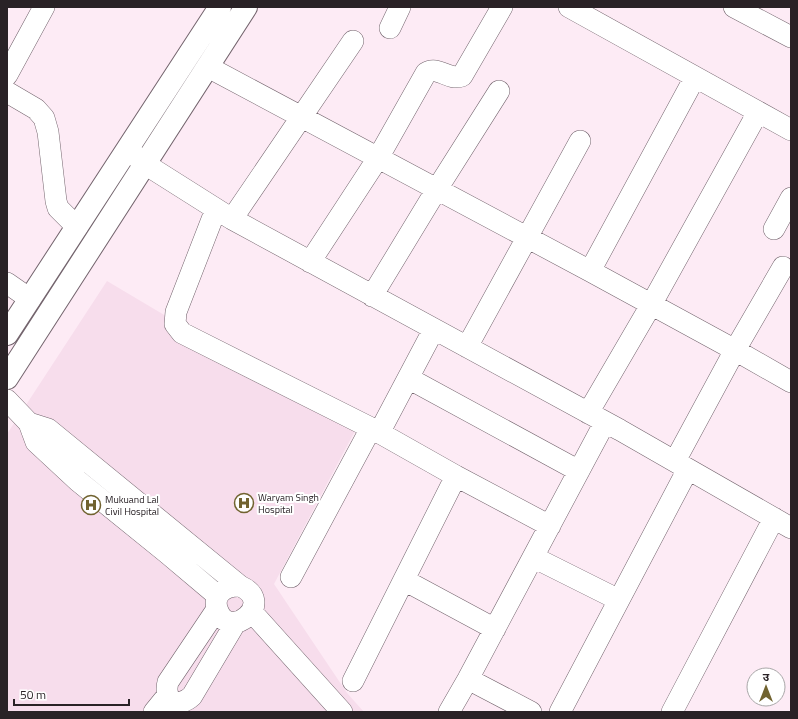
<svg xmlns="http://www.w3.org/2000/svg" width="798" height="719" font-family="'Titillium Web','Noto Sans Devanagari',sans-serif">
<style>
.built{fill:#f7ddec}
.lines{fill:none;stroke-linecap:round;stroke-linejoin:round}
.minor-casing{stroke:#73646d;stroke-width:22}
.major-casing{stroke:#73646d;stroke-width:24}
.minor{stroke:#fff;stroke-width:21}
.major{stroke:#fff;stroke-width:22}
.labels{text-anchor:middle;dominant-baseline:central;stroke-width:4;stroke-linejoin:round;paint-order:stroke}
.poi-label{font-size:10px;fill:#292226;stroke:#fff;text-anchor:start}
</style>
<rect width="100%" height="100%" fill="#fdebf5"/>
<path class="built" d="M107,281L356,429L274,584L347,693L364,712H7V434Z"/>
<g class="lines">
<defs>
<path id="minor" d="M569,7L791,130
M734,7L791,37
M390,28L400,7
M208,67L590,271L735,350L791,382
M7,75L44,7
M7,92L36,109L44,118L48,132L56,201L58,208L77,227
M131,152L145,164L232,219L620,430L791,528
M216,209L176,312L175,324L182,333L371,428L456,476L550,526
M232,219L353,41
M774,229L791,198
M310,262L378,158L426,73C438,65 448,81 462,76L502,7
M590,271L695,77
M7,283L30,299
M372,296L437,189L499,91
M467,347L580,141
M408,378L579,471
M7,400L29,423L36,442L78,481L167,553L218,596
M588,413L651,305L758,112
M29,423L48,429L240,586C277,602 230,642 218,611C211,595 225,585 240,586
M379,433L434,329
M675,461L735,350L783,267
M533,557L619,600
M291,577L371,428
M404,580L495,629
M217,609L168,682C163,701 178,709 192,696L236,622
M252,612L342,712
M468,679L531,712
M353,681L456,476
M154,712L167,696
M449,712L468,679L605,422
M560,712L688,469
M672,712L774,518"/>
<path id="major" d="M7,334L220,7
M7,378L246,7"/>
</defs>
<use href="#minor" class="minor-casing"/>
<use href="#major" class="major-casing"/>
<use href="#minor" class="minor"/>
<use href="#major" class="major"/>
</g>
<defs>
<symbol id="hospital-ring" viewBox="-11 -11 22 22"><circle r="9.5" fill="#fff" stroke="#716330" stroke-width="1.5"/><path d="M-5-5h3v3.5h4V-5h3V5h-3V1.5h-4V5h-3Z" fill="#716330"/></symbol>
</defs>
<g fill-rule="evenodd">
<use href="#hospital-ring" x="233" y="492" width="22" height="22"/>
<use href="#hospital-ring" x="80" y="494" width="22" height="22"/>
</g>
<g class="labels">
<g class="poi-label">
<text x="258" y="497">Waryam Singh<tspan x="258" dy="12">Hospital</tspan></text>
<text x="105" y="499">Mukuand Lal<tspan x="105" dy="12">Civil Hospital</tspan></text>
</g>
</g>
<rect width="798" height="719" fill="none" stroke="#292226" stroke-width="16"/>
<g transform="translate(766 687)"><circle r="19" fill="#ffffff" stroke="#a9a7a8"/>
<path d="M0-3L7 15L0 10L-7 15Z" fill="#716330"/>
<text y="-6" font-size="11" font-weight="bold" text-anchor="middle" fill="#292226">उ</text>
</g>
<path d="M14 699v6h115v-6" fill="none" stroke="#292226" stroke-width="2"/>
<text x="20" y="699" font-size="12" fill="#292226" stroke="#ffffff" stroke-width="3" paint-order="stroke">50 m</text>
</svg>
